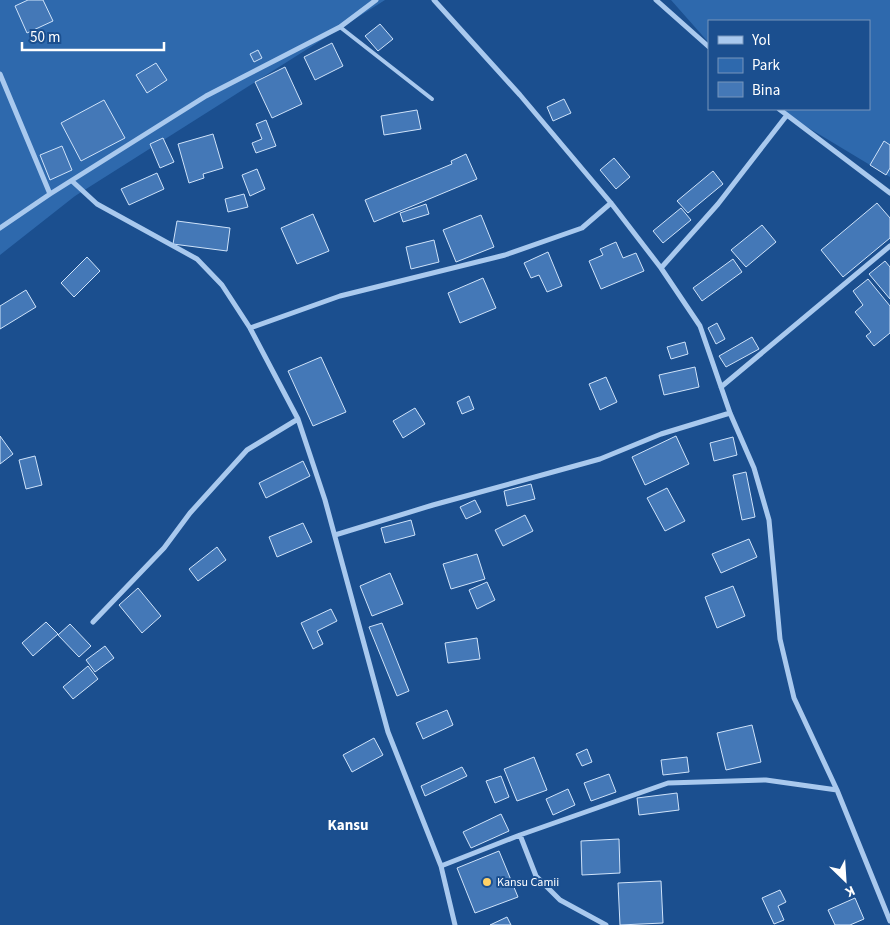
<svg xmlns="http://www.w3.org/2000/svg" width="890" height="925" font-family="'Source Sans 3',sans-serif">
<style>
.green{fill:#2e69ad}
.building{fill:#4478b7;stroke:#cfe3fa}
.lines{fill:none;stroke-linecap:round;stroke-linejoin:round}
.lane{stroke:#a9c9ee;stroke-width:4}
.street{stroke:#a9c9ee;stroke-width:5}
.poi-dot{fill:#ffd166;stroke:#1b4f8f;stroke-width:2}
.labels{text-anchor:middle;dominant-baseline:central;stroke-width:4;stroke-linejoin:round;paint-order:stroke}
.poi-label{font-size:12px;fill:#fff;stroke:#1b4f8f;text-anchor:start}
.quarter-label{font-size:15px;font-weight:bold;fill:#fff;stroke:#1b4f8f}
</style>
<rect width="100%" height="100%" fill="#1b4f8f"/>
<path class="green" d="M0,0H385L75,196L0,255Z
M671,0H890V177L777,109H869V21H709V43Z"/>
<path class="building" d="M28,0H43L53,21L27,33L15,6Z
M380,24L393,39L378,51L365,36Z
M332,43L343,66L315,80L304,57Z
M258,50L262,58L254,62L250,54Z
M156,63L167,80L147,93L136,75Z
M285,67L302,104L272,118L255,82Z
M564,99L571,113L553,121L547,107Z
M104,100L125,138L81,161L61,123Z
M417,110L421,129L384,135L381,116Z
M266,120L276,146L256,153L252,143L262,139L256,124Z
M213,134L223,168L203,174L204,178L189,183L178,144Z
M163,138L174,162L160,168L150,144Z
M884,141L890,145V168L886,175L870,165Z
M62,146L72,170L50,180L40,155Z
M466,154L477,179L374,222L365,200L452,164L451,161Z
M614,158L630,177L616,189L600,170Z
M257,169L265,189L250,196L242,175Z
M713,171L723,184L688,213L677,201Z
M157,173L164,189L129,205L121,189Z
M244,194L248,207L228,212L225,199Z
M877,203L890,218V238L843,277L821,250Z
M426,204L429,214L403,222L400,213Z
M681,208L691,220L663,243L653,231Z
M313,214L329,251L297,264L281,228Z
M481,215L494,247L456,262L443,230Z
M177,221L230,228L227,251L173,244Z
M762,225L776,242L746,267L731,250Z
M434,240L439,262L411,269L406,247Z
M616,242L623,258L636,253L644,271L601,289L589,261L603,255L600,249Z
M548,252L562,286L547,292L539,275L531,278L524,263Z
M87,257L100,271L74,297L61,283Z
M733,259L742,272L702,301L693,288Z
M885,261L890,267V299L869,274Z
M483,278L496,308L460,323L448,293Z
M868,279L890,306V333L874,346L866,336L871,332L855,312L863,305L853,291Z
M26,290L36,307L0,329V306Z
M717,323L725,339L716,344L708,328Z
M752,337L759,349L726,367L719,356Z
M685,342L688,354L671,359L667,347Z
M321,357L346,412L313,426L288,371Z
M695,367L699,387L664,395L659,375Z
M606,377L617,402L600,410L589,384Z
M469,396L474,409L462,414L457,402Z
M415,408L425,424L403,438L393,421Z
M0,436L13,454L0,464Z
M676,436L689,464L645,485L632,457Z
M733,437L737,455L714,461L710,443Z
M35,456L42,485L26,489L19,460Z
M303,461L310,476L266,498L259,483Z
M746,472L755,517L742,520L733,475Z
M531,484L535,499L507,506L504,491Z
M667,488L685,521L665,531L647,498Z
M475,500L481,512L466,519L460,507Z
M525,515L533,531L503,546L495,530Z
M411,520L415,535L385,543L381,528Z
M303,523L312,542L277,557L269,537Z
M749,539L757,557L721,573L712,554Z
M217,547L226,560L198,581L189,569Z
M477,554L485,579L451,589L443,564Z
M390,573L403,604L372,616L360,586Z
M487,582L495,600L477,609L469,590Z
M733,586L745,616L717,628L705,597Z
M138,588L161,616L142,633L119,605Z
M331,609L337,621L317,631L323,644L313,649L301,623Z
M46,622L58,634L33,656L22,643Z
M382,623L409,691L397,696L369,627Z
M70,624L91,646L79,657L58,635Z
M477,638L480,659L448,663L445,643Z
M105,646L114,658L95,672L86,660Z
M88,666L98,679L73,699L63,687Z
M447,710L453,725L423,739L416,723Z
M752,725L761,762L726,770L717,733Z
M374,738L383,755L352,772L343,755Z
M587,749L592,762L582,766L576,754Z
M534,757L547,790L517,801L504,769Z
M687,757L689,772L663,775L661,760Z
M462,767L467,776L425,796L421,786Z
M609,774L616,792L591,801L584,783Z
M501,776L509,797L495,803L486,781Z
M568,789L575,805L553,815L546,799Z
M677,793L679,810L639,815L637,798Z
M501,814L509,831L471,848L463,832Z
M619,839L620,873L582,875L581,841Z
M499,851L518,897L475,913L457,868Z
M661,881L663,923L620,925L618,883Z
M780,890L786,902L778,906L784,920L774,924L762,898Z
M855,898L864,919L850,925H835L828,910Z
M507,917L511,925H490Z"/>
<g class="lines">
<path class="lane" d="M340,27L432,99"/>
<path class="street" d="M434,0L520,95L611,203L661,268L700,326L730,413L754,468L769,520L780,639L794,698L837,790L890,921
M656,0L709,47
M0,74L50,194
M779,109L890,193
M72,181L97,204L197,259L222,285L250,328L298,419L325,500L388,732L441,866L455,925
M0,228L50,194L206,96L340,27L376,0
M661,268L718,204L787,115
M250,328L340,296L505,255L582,228L611,203
M721,387L890,246
M335,535L433,505L600,459L661,434L730,413
M93,622L164,548L190,513L247,450L298,419
M520,835L536,876L560,900L606,925
M441,866L520,835L668,783L766,780L837,790"/>
</g>
<circle class="poi-dot" cx="487" cy="882" r="5"/>
<g class="labels">
<g class="poi-label">
<text x="497" y="882">Kansu Camii</text>
</g>
<g class="quarter-label">
<text x="348" y="825">Kansu</text>
</g>
</g>
<rect x="708" y="20" width="162" height="90" fill="#1b4f8f" stroke="#7695bc"/>
<rect x="718" y="36" width="25" height="8" fill="#a9c9ee" stroke="#7695bc"/>
<text x="752" y="45" font-size="15" fill="#ffffff">Yol</text>
<rect x="718" y="58" width="25" height="15" fill="#2e69ad" stroke="#7695bc"/>
<text x="752" y="70" font-size="15" fill="#ffffff">Park</text>
<rect x="718" y="82" width="25" height="15" fill="#4478b7" stroke="#7695bc"/>
<text x="752" y="95" font-size="15" fill="#ffffff">Bina</text>
<g transform="translate(845 880) rotate(155)" stroke="#1b4f8f" stroke-width="4" paint-order="stroke">
<path d="M0-4L9 19L0 12L-9 19Z" fill="#ffffff"/>
<text y="-8" font-size="14" font-weight="bold" text-anchor="middle" fill="#ffffff">K</text>
</g>
<path d="M22 42v8h142v-8" fill="none" stroke="#ffffff" stroke-width="2.5"/>
<text x="30" y="42" font-size="15" fill="#ffffff" stroke="#1b4f8f" stroke-width="4" paint-order="stroke">50 m</text>
</svg>
